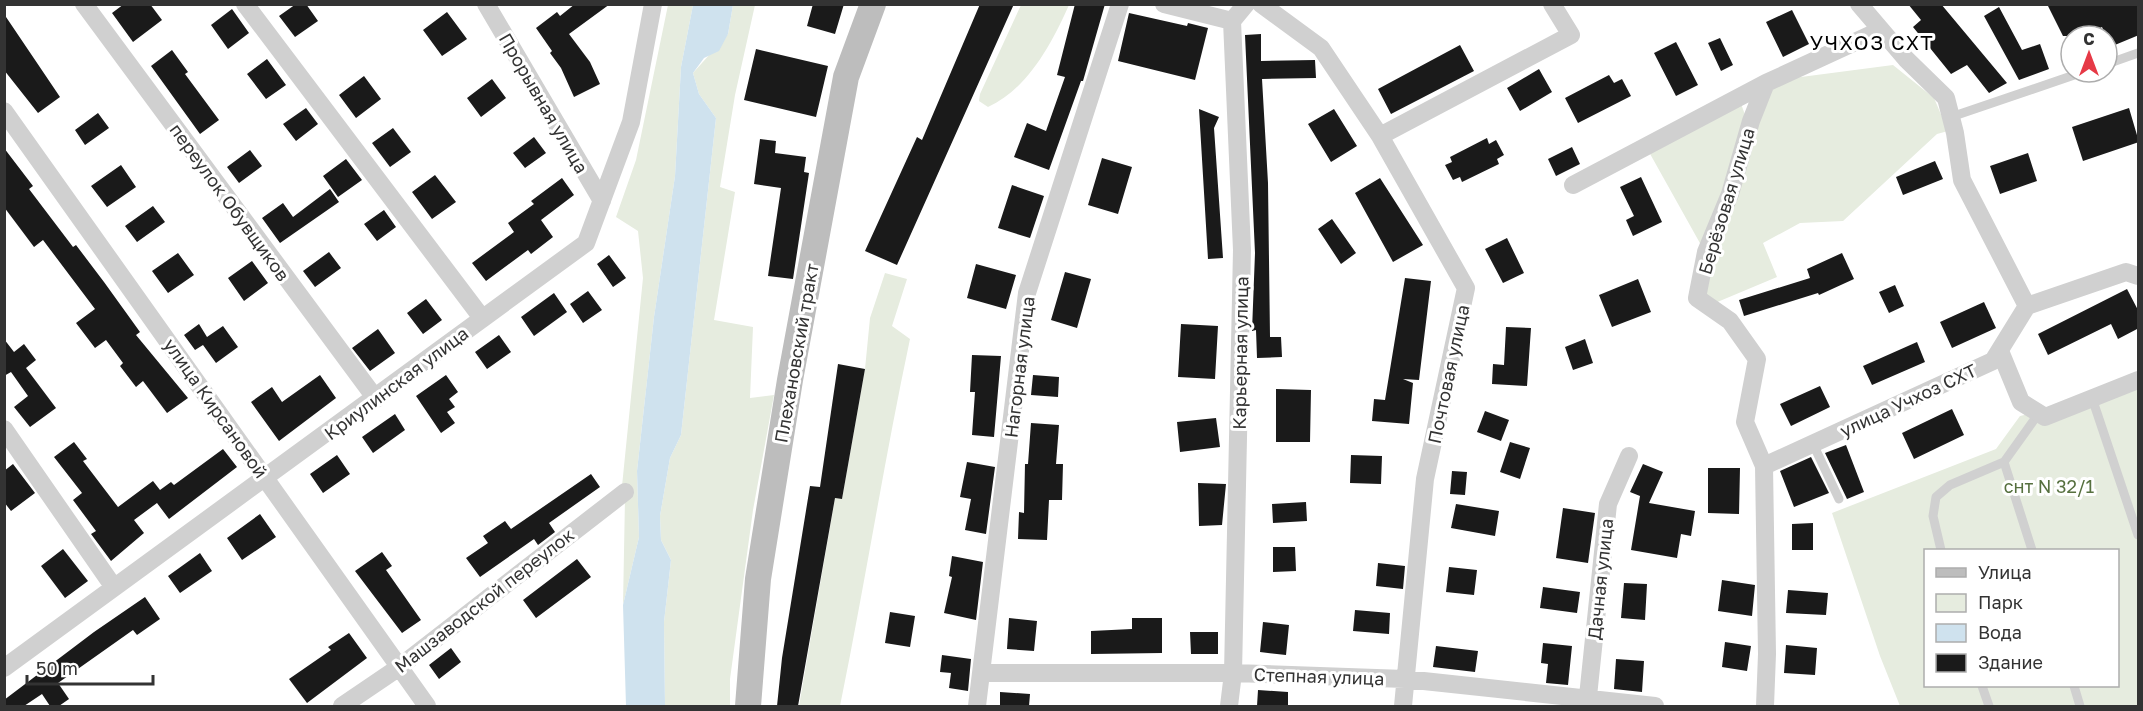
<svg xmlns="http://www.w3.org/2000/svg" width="2143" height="711" font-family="'Golos Text',sans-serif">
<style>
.green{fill:#e6ecdf;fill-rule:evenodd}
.water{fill:#cfe2ee}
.building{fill:#1a1a1a}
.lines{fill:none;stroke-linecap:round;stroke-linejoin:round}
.lane{stroke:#d0d0d0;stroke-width:9}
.street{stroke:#d0d0d0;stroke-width:18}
.secondary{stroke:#bdbdbd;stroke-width:26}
.labels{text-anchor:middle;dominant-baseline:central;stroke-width:6;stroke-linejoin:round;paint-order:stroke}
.street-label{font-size:18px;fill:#333;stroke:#fff}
.park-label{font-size:18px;fill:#56703f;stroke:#fff}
.neighbourhood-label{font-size:20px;letter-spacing:1.5px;fill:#000;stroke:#fff}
</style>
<rect width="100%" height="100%" fill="#fff"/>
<path class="green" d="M668,5H693L681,67L675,176L654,317L637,471L639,537L623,605L625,498L622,486L643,278L638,231L616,217L636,160Z
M733,5H755L735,95L720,187L735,192L714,320L753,327L750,398L774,395L753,510L730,679V706H665L664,622L671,560L661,540L660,516L670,458L681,435L716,118L699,94L693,73L728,34Z
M1021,5H1069C1052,43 1028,89 988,107L979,101L980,94Z
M1893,65L1934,98L1948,131L1937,134L1843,221L1800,223L1763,243L1777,277L1715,303L1703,296L1710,253L1771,81Z
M1740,101L1748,123L1726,196L1701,245L1649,152Z
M885,273L907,279L892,326L910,339C884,461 865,584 840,706H799L835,498L842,499L865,369L870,318Z
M2138,374V706H1900L1880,656L1832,513L1996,449L2020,416L2046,410ZM1926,550H2118V686H1926Z"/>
<path class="water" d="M693,5H733L728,34L719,51L704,58L693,73L699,94L716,118L681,435L670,458L660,516L661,540L671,560L664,622L665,706H626L623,605L639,537L637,471L654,317L675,176L681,67Z"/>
<path class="building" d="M124,4H150L162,20L133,42L112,13Z
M296,4H306L318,21L295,37L279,16Z
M575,4H610L569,34L590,62L600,84L574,97L561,68L550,53L552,51L536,28L557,12L560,16Z
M813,4H844L835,34L807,26Z
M980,4H1014L897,265L865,251L917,137L922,140Z
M1075,4H1105L1083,81H1081L1049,170L1014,157L1027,123L1046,131L1065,77L1057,75Z
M1908,4H1941L2007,83L1989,93L1967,65L1951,74L1913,27L1921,20Z
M2047,4H2139V35L2110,47L2102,27L2085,36H2063Z
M1999,7L2022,50L2040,44L2049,69L2019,80L1984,16Z
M232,9L249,33L228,49L211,25Z
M1792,10L1809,44L1783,57L1766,22Z
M447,12L467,39L442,56L423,30Z
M1129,13L1187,26L1188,23L1208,28L1195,80L1118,61Z
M4,14L60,97L38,113L4,70Z
M1261,34V61L1315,60L1316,78L1262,79L1268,183L1270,337H1281L1282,357L1257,358L1256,330L1252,331L1255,253L1245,35Z
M1720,38L1733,65L1721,71L1708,43Z
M1676,42L1698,85L1676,96L1654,53Z
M1460,45L1474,71L1391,114L1378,89Z
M756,49L828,66L816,117L744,100Z
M172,50L188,72L185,74L219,120L200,134L151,66Z
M267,59L286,85L266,99L247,74Z
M1539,69L1552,92L1520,111L1507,88Z
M1609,75L1614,83L1622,79L1631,96L1578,123L1565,98Z
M364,76L381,99L356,118L339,95Z
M492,79L506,98L481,117L467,98Z
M306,108L318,124L296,141L283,124Z
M2129,108L2139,142L2083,161L2072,127Z
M1199,109L1219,117L1214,128L1223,258L1208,259Z
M1334,109L1357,146L1331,162L1308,124Z
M98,113L109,128L85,145L75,130Z
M393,128L411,152L390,167L372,143Z
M534,137L546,153L525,168L513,153Z
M1487,138L1489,144L1496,140L1504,155L1497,159L1499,164L1462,182L1460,177L1453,180L1445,165L1452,162L1450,157Z
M760,139L776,141L775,153L806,157L804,172L809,173L793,279L768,276L781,188L754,184Z
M1572,147L1580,164L1556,176L1548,159Z
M4,148L33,186L29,189L73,247L76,245L104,282L140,332L136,335L188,398L167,413L143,381L136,387L120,366L123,363L106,340L95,348L76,323L95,309L43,240L34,247L4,207Z
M250,150L262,166L239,183L227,167Z
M2028,153L2037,181L2000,194L1990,166Z
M1102,158L1132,167L1118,214L1088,205Z
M346,159L362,180L338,197L323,176Z
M1935,161L1943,179L1903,195L1896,177Z
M121,165L136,187L107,207L91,186Z
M435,175L456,202L432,219L412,192Z
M1641,177L1662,222L1633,236L1626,220L1634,216L1620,187Z
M562,178L574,195L541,220L553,237L531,254L528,250L486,281L472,263L514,232L508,223L534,204L531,201Z
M1380,178L1423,245L1393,262L1355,193Z
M1012,185L1044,196L1030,238L998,228Z
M330,189L339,202L280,243L262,218L283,203L293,217Z
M153,206L165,222L137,242L125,226Z
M384,210L396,227L377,241L364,224Z
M1332,219L1356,253L1341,264L1318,229Z
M1507,238L1524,273L1503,283L1485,249Z
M329,252L341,268L315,287L303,271Z
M178,253L194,275L168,293L152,271Z
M1842,253L1854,279L1819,295L1818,293L1744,316L1739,300L1810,278L1807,269Z
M609,255L626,278L613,287L597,264Z
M252,261L268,283L244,301L228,278Z
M976,264L1016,275L1006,309L967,298Z
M1065,272L1091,279L1077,328L1051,320Z
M1405,278L1431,281L1419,380L1403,379L1413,383L1409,424L1372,421L1374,399L1385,400Z
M1638,279L1651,312L1612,327L1599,295Z
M1895,285L1904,306L1889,313L1879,292Z
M2127,289L2139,312V328L2118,339L2111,324L2048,355L2038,334Z
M588,291L602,310L583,323L570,304Z
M554,293L567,312L534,336L521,317Z
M426,299L442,320L423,334L407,313Z
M1984,302L1996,328L1952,348L1940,322Z
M199,324L207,337L223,326L238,347L216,363L203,345L195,350L184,335Z
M1181,324L1218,326L1215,379L1178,377Z
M1506,327L1531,328L1527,386L1492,384L1493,364L1504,365Z
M378,329L395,353L370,371L352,348Z
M499,335L511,352L487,369L475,352Z
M4,339L14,352L24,344L36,360L26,368L56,408L30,427L14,407L28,396L11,372L4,376Z
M1585,339L1593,363L1573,370L1565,347Z
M1917,342L1925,362L1872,385L1863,366Z
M972,355L1001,356L994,437L972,435L975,392H970Z
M838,364L865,369L842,499L835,498L798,706H777L782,658L810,486L820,487Z
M320,375L336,398L279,441L251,402L272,387L282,402Z
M446,375L458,392L449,399L455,407L447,412L455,423L441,433L416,396Z
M1033,375L1059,377L1058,397L1031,395Z
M1820,386L1830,407L1791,426L1780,404Z
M1276,389L1311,390L1310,442H1276Z
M1952,409L1964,435L1914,459L1902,433Z
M1485,411L1509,420L1501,441L1477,432Z
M395,414L405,430L373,453L362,437Z
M1216,418L1220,447L1180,452L1177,422Z
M1031,423L1059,425L1056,464H1063L1062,500H1049L1047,540L1018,539L1019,512L1024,513L1025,464H1028Z
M74,442L87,459L83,461L118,507L153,481L160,490L171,482L174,485L223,449L237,467L169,519L157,503L134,520L144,533L111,561L91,534L96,531L73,500L82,493L54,457Z
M1510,442L1530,448L1520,479L1500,472Z
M1846,445L1864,492L1847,499L1825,453Z
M337,455L350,474L323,493L310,474Z
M1351,455L1382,456L1381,484L1350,483Z
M1811,457L1829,493L1794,507L1780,471Z
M967,462L995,467L986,534L965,530L971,499L960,497Z
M13,464L35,493L11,511L4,502V471Z
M1643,464L1663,472L1649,503L1695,511L1691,536L1681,534L1677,558L1631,550L1640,496L1630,492Z
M1708,468H1740L1739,514L1708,513Z
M1452,471L1467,472L1465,495L1450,494Z
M591,474L600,487L549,523L555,532L538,545L534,539L480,577L466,558L488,543L483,536L505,521L511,529Z
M1198,483L1226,484L1222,525L1199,526Z
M1306,502L1307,521L1273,523L1272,504Z
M1456,504L1499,511L1495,536L1451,528Z
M1563,508L1595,513L1588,563L1556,558Z
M260,514L276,537L242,560L227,538Z
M1813,523V550H1792V524Z
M1273,547H1295L1296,571L1273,572Z
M63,549L88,581L65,598L41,566Z
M382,552L392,566L386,570L421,620L402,633L355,571Z
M200,553L212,571L180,593L168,576Z
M952,556L983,562L976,620L944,613L952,577L949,576Z
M577,559L591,577L536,618L523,600Z
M1378,563L1405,566L1403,589L1376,586Z
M1449,567L1477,570L1474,595L1446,592Z
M1722,580L1755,585L1752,616L1718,611Z
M1624,583L1647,584L1645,620L1621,618Z
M1543,587L1580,592L1577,613L1540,608Z
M1788,590L1828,593L1826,615L1786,613Z
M145,597L160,619L137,635L133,630L58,683L69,699L59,706H50L42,694L24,706H4V700L94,632Z
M1355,610L1390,613L1389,634L1353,631Z
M890,612L915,616L910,647L885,643Z
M1009,618L1037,621L1034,651L1007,649Z
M1132,618H1162V653L1091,654V631L1132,629Z
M1263,622L1289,625L1286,655L1260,652Z
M1190,632H1218V654H1191Z
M349,633L367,658L307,703L289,679L331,650L328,647Z
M1725,642L1751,646L1747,671L1722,667Z
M1543,643L1572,646L1568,685L1546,683L1548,664L1541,663Z
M1786,645L1817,648L1815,675L1784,673Z
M1436,646L1478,651L1475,672L1433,667Z
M451,648L461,662L439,679L429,665Z
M942,655L971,659L968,691L949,688L951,673L940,672Z
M1616,659L1644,661L1642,692L1614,689Z
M1258,690L1288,692V706H1257Z
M1000,692L1030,694L1029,706H1000Z"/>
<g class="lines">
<path class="lane" d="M2107,64L2138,53
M1951,117L2083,72
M2092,398L2138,535
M1813,444L1839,499
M2004,462L2032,550
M1941,550L1933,516L1936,497L1950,485L2004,462L2039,413
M1982,686L1989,706
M2074,686L2080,706"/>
<path class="street" d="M84,4L376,399
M245,4L482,318
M486,4L602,201
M1164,4L1232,21
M1261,4L1321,48L1380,136L1466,288L1425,479L1403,706
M1859,4L1906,59L1946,98L1955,133L1962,180L2027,306
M4,111L427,706
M1380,136L1571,35L1552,4
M1573,185L1766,83
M2000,351L2021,402L2045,417L2138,380
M4,429L113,586
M1764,466L1993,361L2027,306L2126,272L2138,276
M4,668L586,243L631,122L653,4
M981,673H1233L1405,679L1655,706
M342,706L398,668L625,492
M977,706L1027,293L1120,4
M1229,706L1233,673L1242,250L1232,21L1246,4
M1587,706L1608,504L1629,456
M1765,706L1767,654L1764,466L1745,422L1757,359L1730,321L1697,298L1706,252L1730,194L1751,121L1766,83L1881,30"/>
<path class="secondary" d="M748,706L758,579L790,380L846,77L873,4"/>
</g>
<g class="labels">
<g class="street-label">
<text transform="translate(544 103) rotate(60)">Прорывная улица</text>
<text transform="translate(1726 201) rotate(-73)">Берёзовая улица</text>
<text transform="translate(230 202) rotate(54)">переулок Обувщиков</text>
<text transform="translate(796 353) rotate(-80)">Плехановский тракт</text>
<text transform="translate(1240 353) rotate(-89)">Карьерная улица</text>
<text transform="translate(1019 367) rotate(-83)">Нагорная улица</text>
<text transform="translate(1448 374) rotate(-78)">Почтовая улица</text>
<text transform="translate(396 383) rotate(-37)">Криулинская улица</text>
<text transform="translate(1908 400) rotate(-25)">улица Учхоз СХТ</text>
<text transform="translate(216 408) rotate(55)">улица Кирсановой</text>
<text transform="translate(1600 579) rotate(-84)">Дачная улица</text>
<text transform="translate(484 600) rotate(-38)">Машзаводской переулок</text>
<text transform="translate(1319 676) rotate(2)">Степная улица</text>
</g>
<g class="park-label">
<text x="2049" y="486">снт N 32/1</text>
</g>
<g class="neighbourhood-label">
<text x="1872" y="42">УЧХОЗ СХТ</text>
</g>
</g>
<rect width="2143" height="711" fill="none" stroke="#333333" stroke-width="12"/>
<rect x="1924" y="549" width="195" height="138" fill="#ffffff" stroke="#adadad" stroke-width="1.5"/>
<rect x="1936" y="568" width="30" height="9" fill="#bdbdbd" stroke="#adadad" stroke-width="1.5"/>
<text x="1978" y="579" font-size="18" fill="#333333">Улица</text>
<rect x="1936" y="594" width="30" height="18" fill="#e6ecdf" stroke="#adadad" stroke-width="1.5"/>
<text x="1978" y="609" font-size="18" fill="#333333">Парк</text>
<rect x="1936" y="624" width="30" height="18" fill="#cfe2ee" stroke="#adadad" stroke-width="1.5"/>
<text x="1978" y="639" font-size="18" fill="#333333">Вода</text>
<rect x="1936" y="654" width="30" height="18" fill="#1a1a1a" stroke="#adadad" stroke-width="1.5"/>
<text x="1978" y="669" font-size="18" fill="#333333">Здание</text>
<g transform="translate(2089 54)"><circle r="28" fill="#ffffff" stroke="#adadad" stroke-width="1.5"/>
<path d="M0-4.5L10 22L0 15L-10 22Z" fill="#e63946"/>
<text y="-9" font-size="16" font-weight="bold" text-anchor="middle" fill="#333333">С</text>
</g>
<path d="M27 675v9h126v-9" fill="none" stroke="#333333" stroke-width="3"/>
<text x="36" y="675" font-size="18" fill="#333333" stroke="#ffffff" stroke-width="4.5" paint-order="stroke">50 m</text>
</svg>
